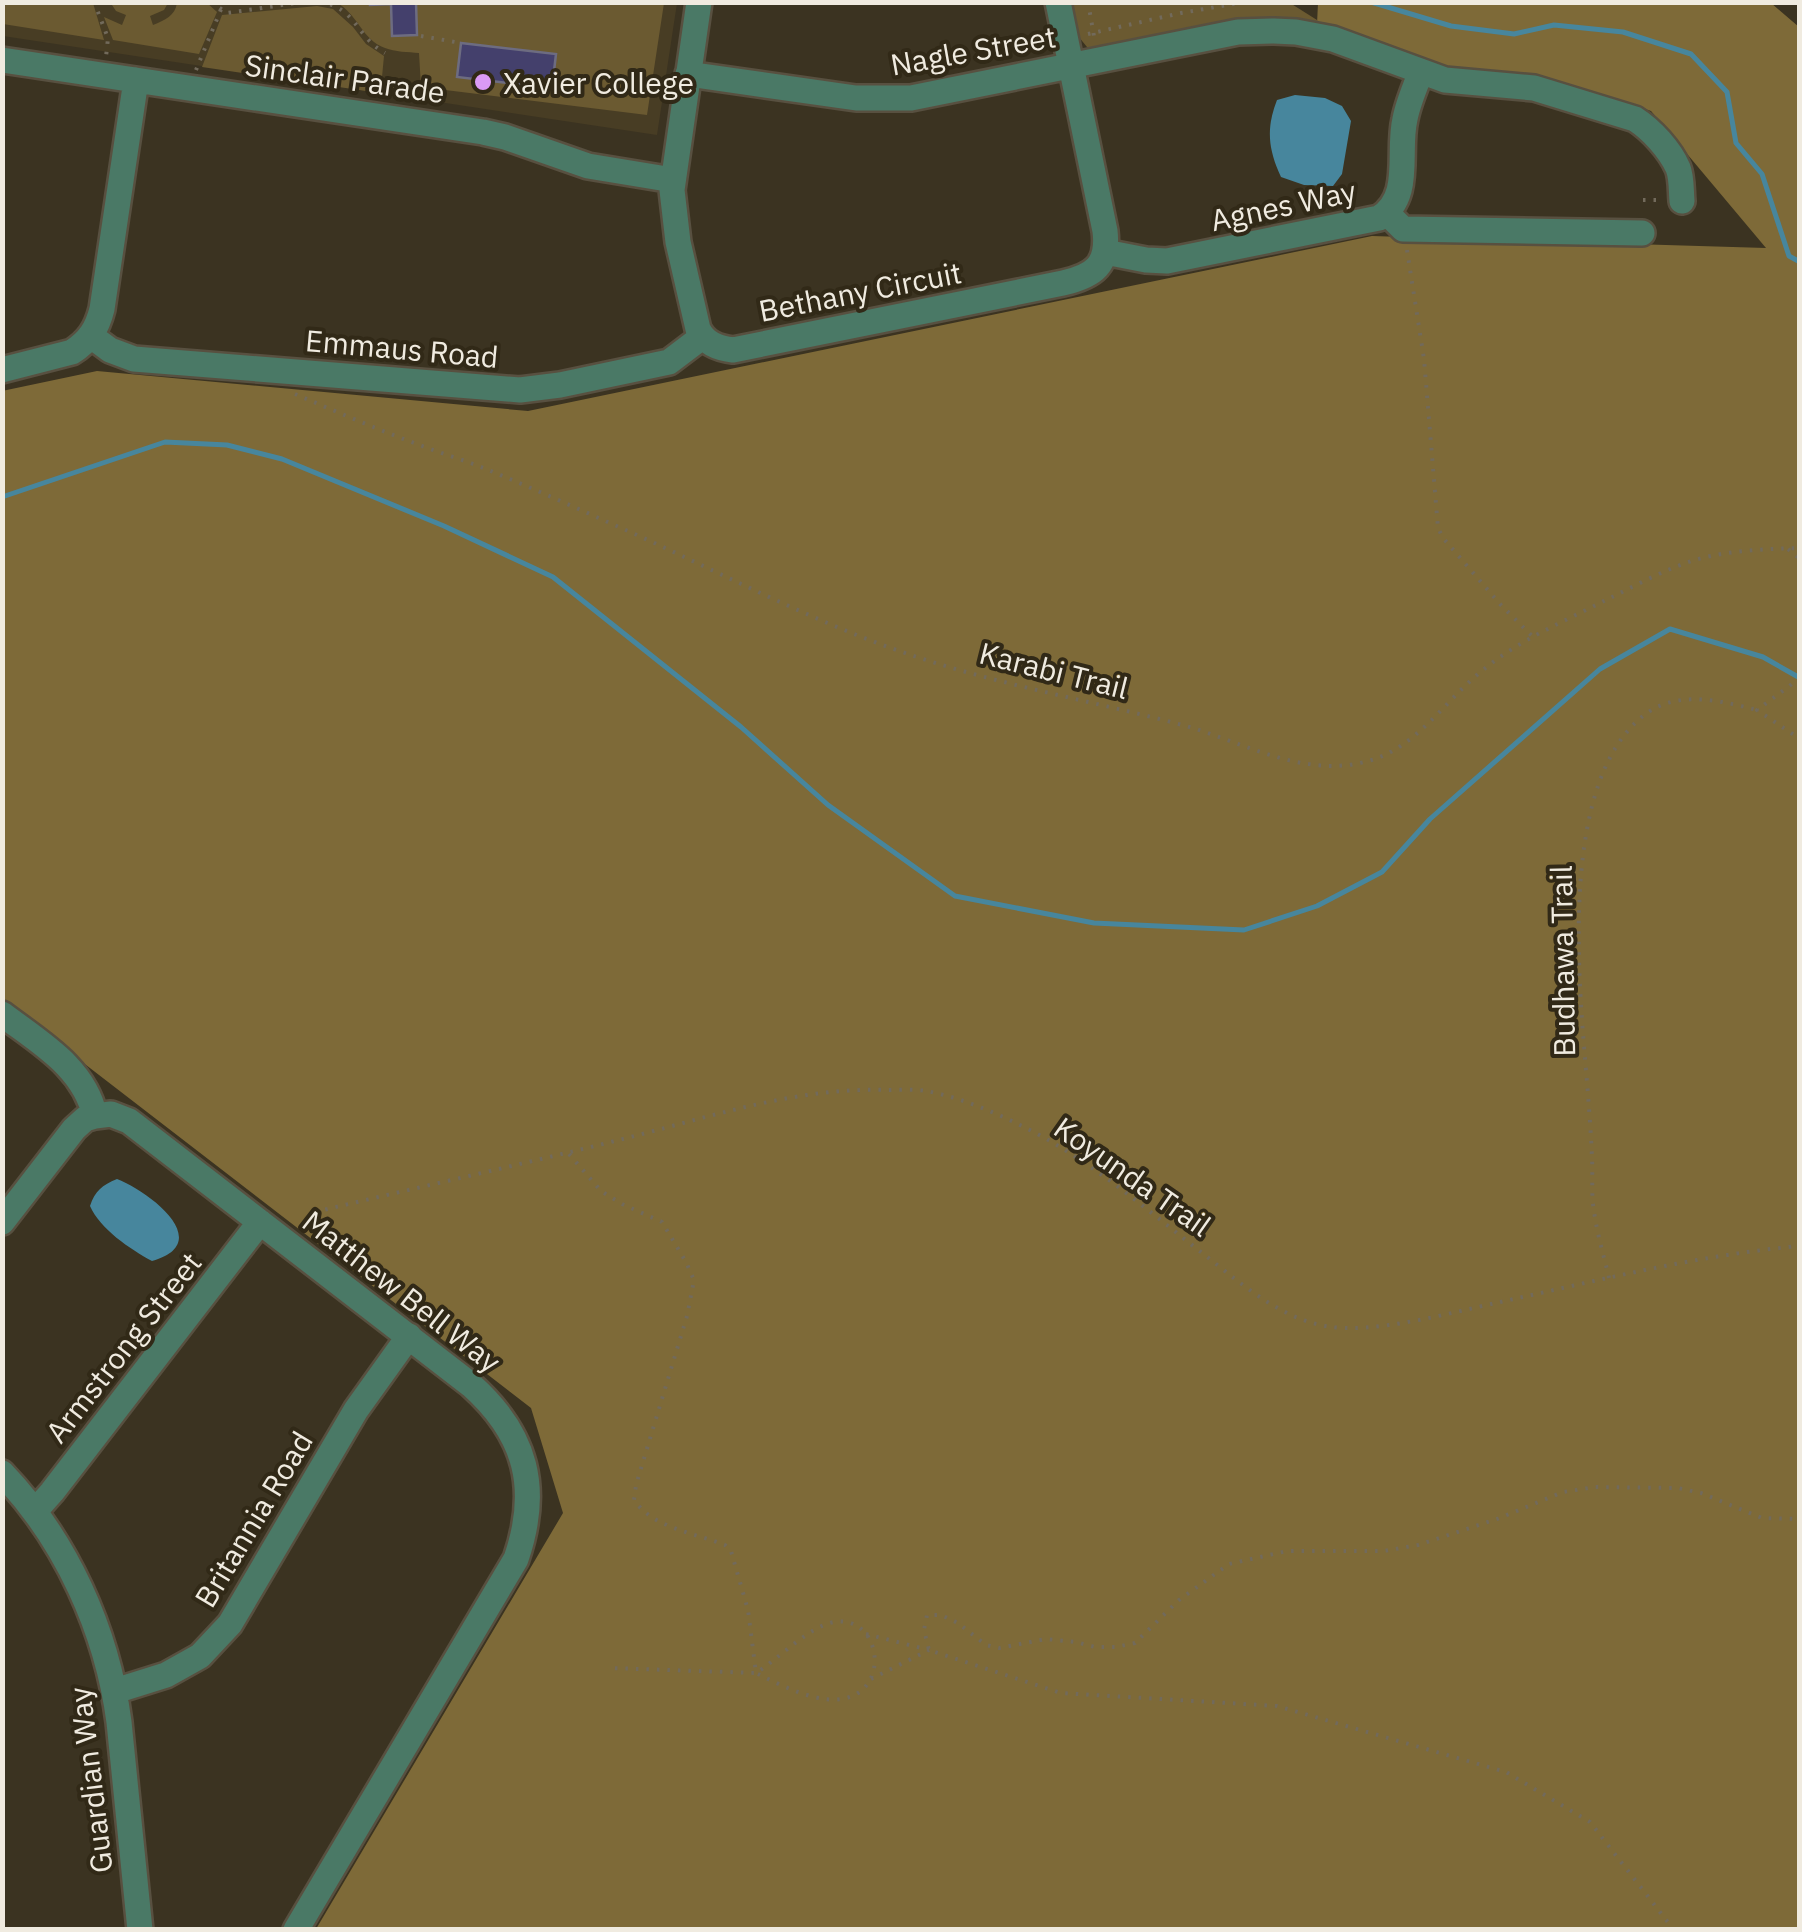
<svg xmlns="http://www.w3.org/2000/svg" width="1802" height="1932" font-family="'IBM Plex Sans',sans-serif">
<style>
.built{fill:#483d24}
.green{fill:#6b5a31}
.forest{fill:#7e6a38}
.water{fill:#47869d}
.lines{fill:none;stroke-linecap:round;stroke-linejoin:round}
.stream{stroke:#47869d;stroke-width:5}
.building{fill:#44406c;stroke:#6d6c81;stroke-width:2.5}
.minor-casing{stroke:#585040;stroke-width:30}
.path{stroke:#726a5b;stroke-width:4;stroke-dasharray:2.5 8;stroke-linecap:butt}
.minor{stroke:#4a7966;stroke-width:25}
.poi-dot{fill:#da9af6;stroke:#312917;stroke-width:4}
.labels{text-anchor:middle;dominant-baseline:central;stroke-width:8;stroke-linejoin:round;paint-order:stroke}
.street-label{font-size:30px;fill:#f0ebe0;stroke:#312917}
.poi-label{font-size:30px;fill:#f0ebe0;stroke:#312917;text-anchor:start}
</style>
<rect width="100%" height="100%" fill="#3b3321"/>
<path class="built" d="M2,3H677L657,135L3,36Z"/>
<path class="green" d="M110,2L168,3L164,10L150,16L153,25C165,20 175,16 177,3H207L217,12L199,54L113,40L104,17L122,25L126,15L116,11Z
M2,3H93L104,40L3,24Z
M337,3H664L647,115L421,87L419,53C408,52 395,52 385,48C362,40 357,13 337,3Z
M1071,3H1290L1317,20V24L1099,48L1087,47L1078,36Z
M317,6L333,9L353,27L366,44L384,56L382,77L401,80L400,96L202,67L222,15Z"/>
<path class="forest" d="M1318,3H1771L1799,27V1929H316L563,1513L531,1408L3,1001L2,391L97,371L528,411L1372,236L1766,248L1651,111L1540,75L1436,66L1317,24Z"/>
<path class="water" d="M1295,95L1325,98L1342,106L1351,121L1342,174L1333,186L1304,185L1281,177C1268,149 1266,128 1277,100Z
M117,1179C148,1191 217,1242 152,1261C130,1249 100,1229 90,1206C95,1191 102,1185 117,1179Z"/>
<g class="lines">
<path class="stream" d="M1371,2L1451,26L1514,34L1554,25L1623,32L1691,54L1727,92L1736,143L1762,174L1789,256L1800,262
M2,497L165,442L227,445L282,459L444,526L553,577L741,727L828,805L955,896L1094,923L1244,930L1317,906L1382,872L1430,819L1600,669L1670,629L1763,657L1800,678"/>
</g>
<path class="building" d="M370,2H416L417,35L392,36L391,4L370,5Z
M461,43L556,54L552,88L457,77Z"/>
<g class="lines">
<defs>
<path id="minor" d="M699,2L672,190L678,242L698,329C705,343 717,348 733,350L1063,283C1094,276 1109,265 1105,231L1058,2
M2,60L483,132L505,137L588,166L673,180
M688,74L856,98H911L1238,32L1274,31L1296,32L1333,39L1445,80L1534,88L1635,119C1652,130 1670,150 1678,168C1682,178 1681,191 1682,201
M1387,213L1403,229L1642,233
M1105,252L1146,260L1167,261L1379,218C1413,197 1397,152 1405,119C1408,103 1415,87 1421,72
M91,336L110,350L134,359L520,390L560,385L669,362L702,337
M2,370L72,352C89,341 97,329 102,309L136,80
M2,1014C40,1043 84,1067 95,1116L111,1114L129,1121L471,1385C527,1435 540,1489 516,1559L296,1930
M2,1222L74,1129L85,1119L95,1116
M2,1473C66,1540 107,1630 119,1722L140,1930
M36,1510L52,1492L260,1222
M115,1691L166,1675L200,1656L230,1624L356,1410L409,1336"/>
</defs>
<use href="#minor" class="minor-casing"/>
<path class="path" d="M94,2L108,38L106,57
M211,2L227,13L303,2
M320,2C356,7 356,37 385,53
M1088,2L1095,42
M1088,34L1181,13L1245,2
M421,36L461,43
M196,70L224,2
M1643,200H1662
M1407,250L1424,359L1438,528L1443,538L1500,604L1533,637
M295,394C335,411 376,429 417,444C440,453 464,460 486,469C537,490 587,513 637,535C727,576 814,622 908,654C998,685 1094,701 1186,726C1245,743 1305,779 1368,761C1417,748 1445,700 1483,670C1519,640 1563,622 1604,601C1635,586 1668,567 1702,558C1735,550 1766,549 1800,548
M1788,549L1800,559
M1800,678L1757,710L1800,739
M1800,679V699
M569,1154L601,1191L622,1204L662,1222L686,1262L694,1280L687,1316L636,1485L634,1500C653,1528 695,1533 725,1545L731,1551L748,1610L756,1673C774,1682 794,1692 814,1697C895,1717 888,1613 834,1622C810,1626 778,1659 756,1673L610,1668
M315,1212C415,1188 515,1166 615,1141C704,1119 794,1087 886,1090C899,1090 913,1089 926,1091C966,1098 1015,1121 1050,1141C1103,1172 1149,1211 1197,1249C1235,1278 1276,1317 1325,1326C1371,1335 1449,1313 1496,1303C1596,1281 1697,1255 1800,1246
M1609,1278C1604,1256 1597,1234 1594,1211C1591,1194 1593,1176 1592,1158C1591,1133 1589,1108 1587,1082C1579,985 1557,778 1647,713C1679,690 1722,701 1757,710
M866,1634L929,1650
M871,1679L929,1650
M1674,1930L1590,1822L1506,1772L1277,1706L1061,1693L929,1650L924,1630L927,1615H941L958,1623L986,1645L999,1648L1046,1639L1076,1642L1095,1647H1116L1135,1643L1179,1600L1229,1564L1287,1551H1384L1418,1545L1497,1519L1563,1492L1595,1487L1678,1488L1701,1493L1762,1518L1800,1519"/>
<use href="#minor" class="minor"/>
</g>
<circle class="poi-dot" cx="483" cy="82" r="10"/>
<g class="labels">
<g class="street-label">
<text transform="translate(973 50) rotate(-10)">Nagle Street</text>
<text transform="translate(345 78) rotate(8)">Sinclair Parade</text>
<text transform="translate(1283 205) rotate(-12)">Agnes Way</text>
<text transform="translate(860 291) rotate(-11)">Bethany Circuit</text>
<text transform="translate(402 348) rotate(5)">Emmaus Road</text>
<text transform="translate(1054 670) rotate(14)">Karabi Trail</text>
<text transform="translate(1562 961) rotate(-91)">Budhawa Trail</text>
<text transform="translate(1133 1176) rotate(35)">Koyunda Trail</text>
<text transform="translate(402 1291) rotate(38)">Matthew Bell Way</text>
<text transform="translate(123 1347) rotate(-52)">Armstrong Street</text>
<text transform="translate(253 1519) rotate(-59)">Britannia Road</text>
<text transform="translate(90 1780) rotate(-97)">Guardian Way</text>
</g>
<g class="poi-label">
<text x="503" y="82">Xavier College</text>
</g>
</g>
<rect width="1802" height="1932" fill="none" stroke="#f0ebe0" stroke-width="10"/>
</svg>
